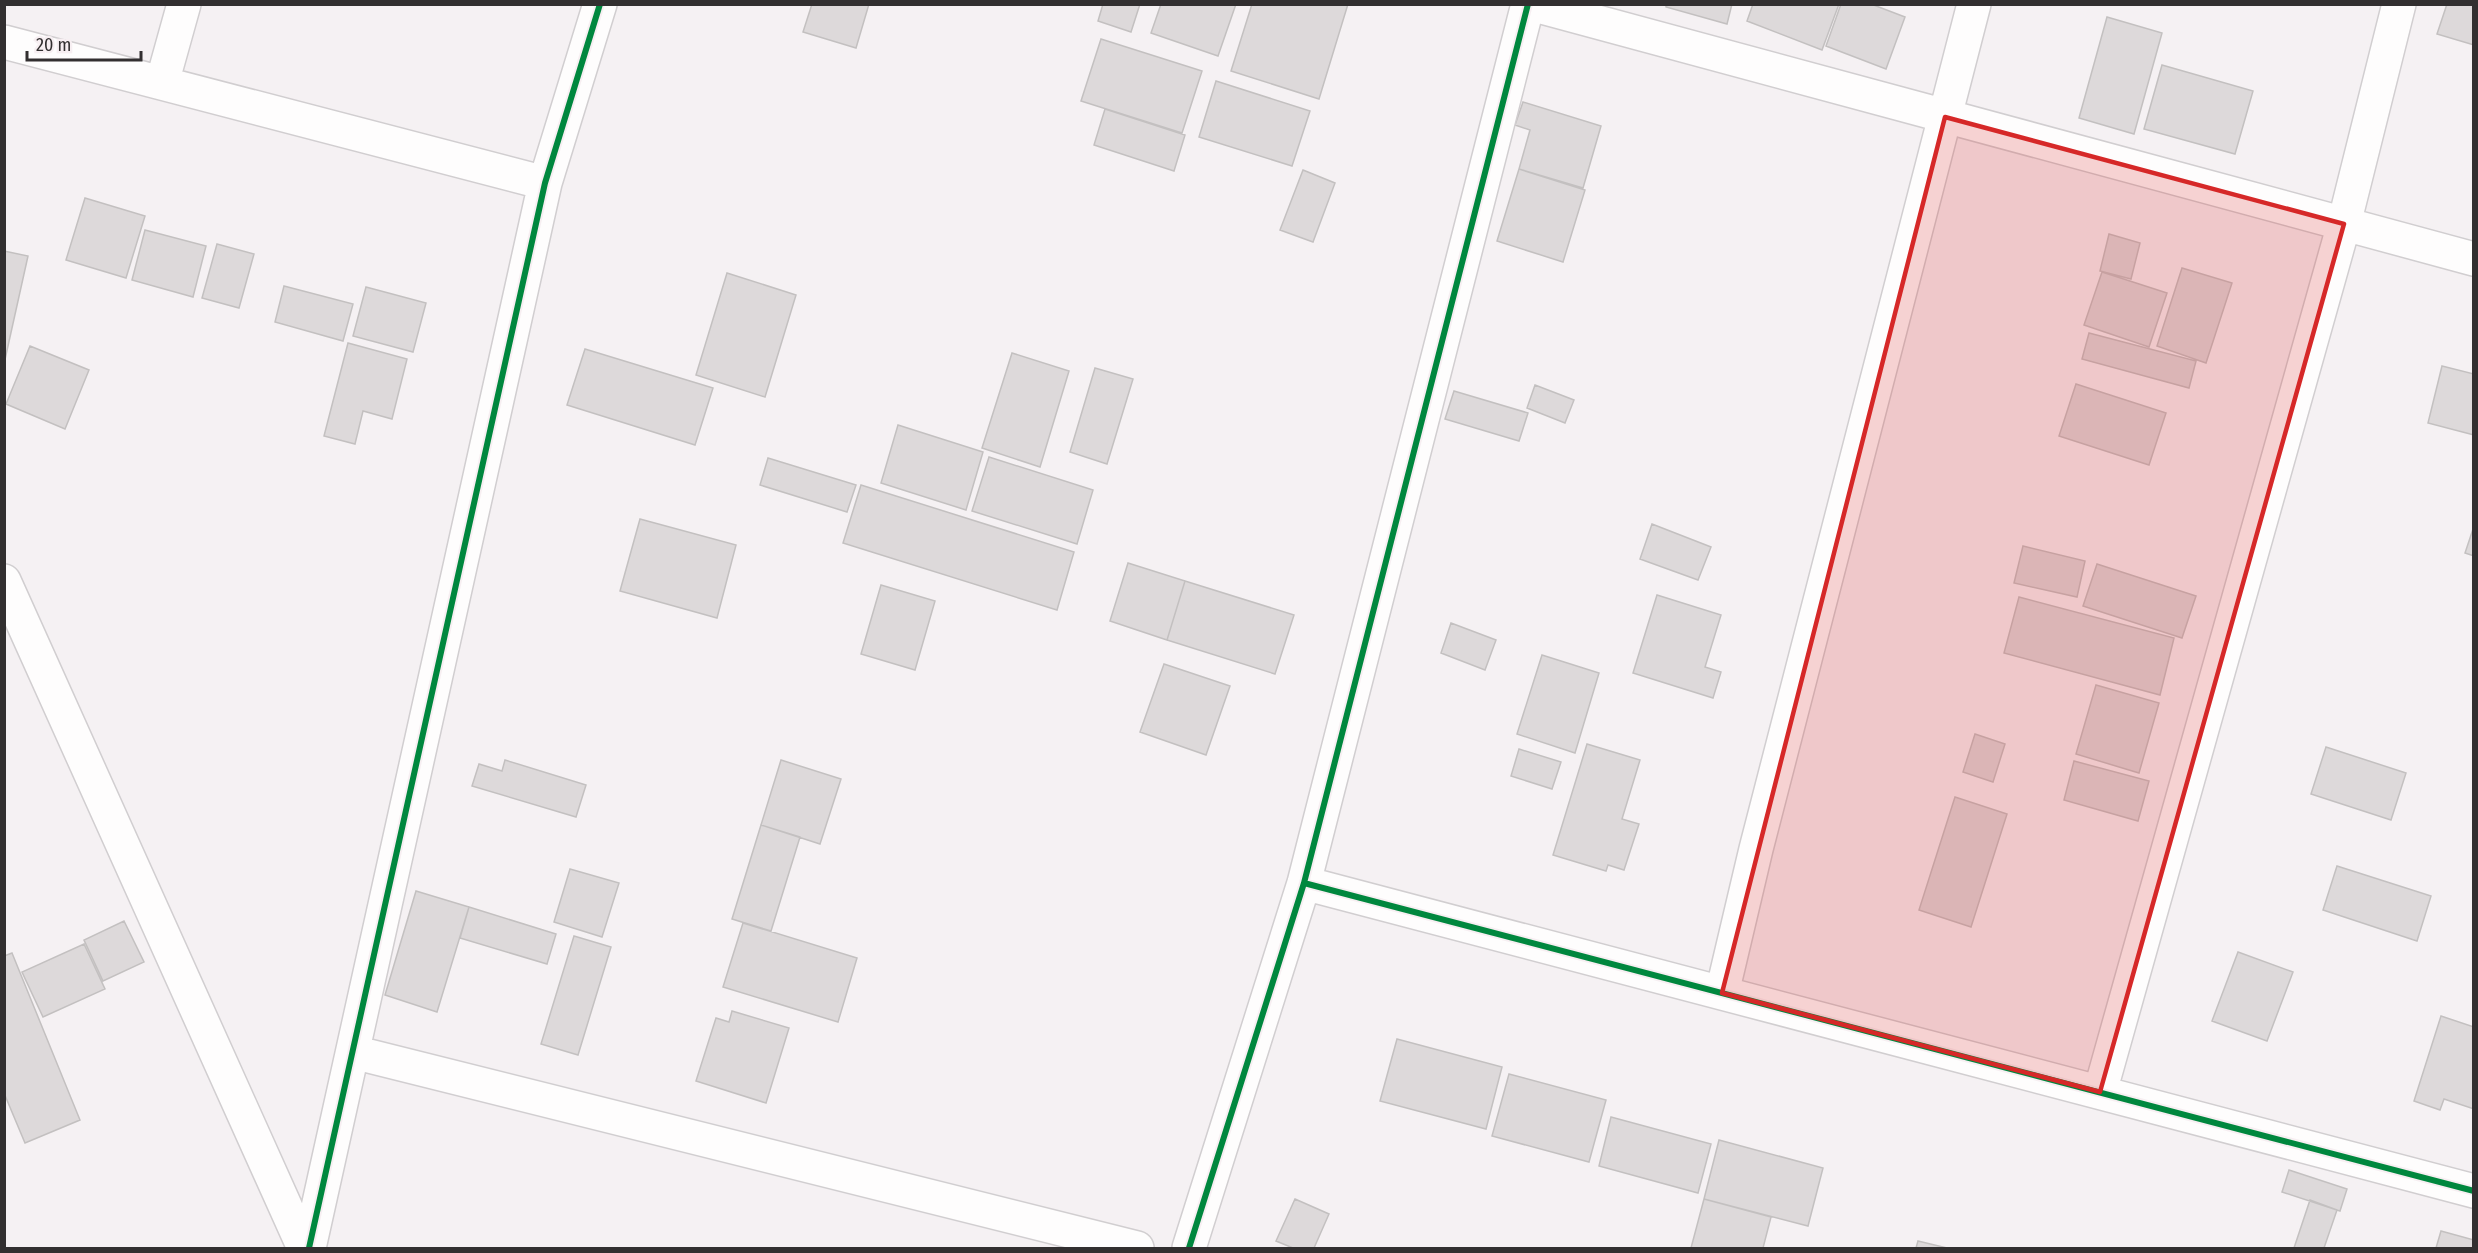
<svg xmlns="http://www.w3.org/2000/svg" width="2478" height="1253" font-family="'Fira Sans Condensed',sans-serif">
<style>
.building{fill:#ddd9da;stroke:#c3c0c0;stroke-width:1.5}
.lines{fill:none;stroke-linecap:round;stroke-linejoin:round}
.street-casing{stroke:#d1ced0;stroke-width:36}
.street{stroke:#fefdfd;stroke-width:33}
.cycleway-casing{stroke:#f7eff2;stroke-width:10}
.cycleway{stroke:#00873e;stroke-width:6}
.marked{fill:#d62828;fill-opacity:0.2;stroke:#d62828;stroke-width:4.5;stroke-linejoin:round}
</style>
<rect width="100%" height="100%" fill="#f5f1f3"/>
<path class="building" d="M812,4H869L856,48L803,32Z
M1103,4H1140L1131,32L1098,21Z
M1161,4H1236L1218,56L1151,33Z
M1252,4H1348L1319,99L1231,71Z
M1666,4H1732L1727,24L1666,7Z
M1753,4H1839L1822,50L1747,21Z
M1841,4H1871L1905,17L1886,69L1826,46Z
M2447,4H2474V45L2437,34Z
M2107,17L2162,33L2134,134L2079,118Z
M1101,39L1202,71L1182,133L1081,101Z
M2162,65L2253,91L2235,154L2144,129Z
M1216,81L1310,111L1292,166L1199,137Z
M1523,102L1601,126L1583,188L1519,169L1530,130L1515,125Z
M1105,109L1185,135L1174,171L1094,145Z
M1519,169L1585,190L1563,262L1497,241Z
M1303,170L1335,183L1313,242L1280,230Z
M85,198L145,216L126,278L66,260Z
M145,230L206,246L193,297L132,280Z
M2109,234L2140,243L2131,279L2100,271Z
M217,244L254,254L239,308L202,298Z
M4,251L28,256L4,364Z
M2182,268L2232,283L2206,363L2157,346Z
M2102,272L2167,293L2149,347L2084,325Z
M727,273L796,295L765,397L696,375Z
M284,286L353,304L343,341L275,322Z
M366,287L426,303L413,352L353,336Z
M2089,333L2196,361L2189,388L2082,359Z
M348,343L407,359L392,419L363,411L355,444L324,436Z
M30,346L89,370L65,429L6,404Z
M585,349L713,388L695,445L567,405Z
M1012,353L1069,371L1040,467L982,448Z
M2442,366L2474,374V435L2428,423Z
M1095,368L1133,379L1107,464L1070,452Z
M2076,384L2166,413L2149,465L2059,436Z
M1535,385L1574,400L1565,423L1527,408Z
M1454,391L1528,413L1519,441L1445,419Z
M898,425L983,452L966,510L881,483Z
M989,457L1093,490L1077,544L972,511Z
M768,458L856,485L847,512L760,485Z
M861,485L1074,552L1057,610L843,543Z
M640,519L736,545L717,618L620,591Z
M1652,524L1711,547L1698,580L1640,559Z
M2474,526V556L2465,553Z
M2023,546L2085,561L2077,597L2014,583Z
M1128,563L1185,581L1167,640L1110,621Z
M2097,564L2196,596L2182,638L2083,606Z
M1185,581L1294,615L1275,674L1167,640Z
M881,585L935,601L915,670L861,654Z
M1657,595L1721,615L1705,667L1721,672L1713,698L1633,673Z
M2019,597L2174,638L2160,695L2004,653Z
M1451,623L1496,640L1485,670L1441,653Z
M1542,655L1599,673L1575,753L1517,734Z
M1164,664L1230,686L1206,755L1140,732Z
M2096,685L2159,703L2139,773L2076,754Z
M1975,734L2005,744L1993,782L1963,772Z
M1587,744L1640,760L1622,819L1639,824L1624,870L1608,865L1606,871L1553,855Z
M2326,747L2406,773L2391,820L2311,794Z
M1519,749L1561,762L1552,789L1511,776Z
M505,760L586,785L576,817L472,786L479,764L502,771Z
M781,760L841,779L820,844L761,825Z
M2074,761L2149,781L2138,821L2064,800Z
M1955,797L2007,814L1971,927L1919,910Z
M761,825L800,837L771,931L732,919Z
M2337,866L2431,896L2417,941L2323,910Z
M570,869L619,883L602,937L554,922Z
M416,891L469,907L437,1012L385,995Z
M469,907L556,934L547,964L460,938Z
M124,921L144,962L103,981L84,940Z
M743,923L857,958L838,1022L723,987Z
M574,936L611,947L578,1055L541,1044Z
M84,944L105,989L43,1017L22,972Z
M2238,952L2293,972L2267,1041L2212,1021Z
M12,953L80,1120L25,1143L4,1093V956Z
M732,1011L789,1028L766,1103L696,1081L716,1018L729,1022Z
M2441,1016L2474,1027V1109L2444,1099L2440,1110L2414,1101Z
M1397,1039L1502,1067L1486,1129L1380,1101Z
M1509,1074L1606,1100L1589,1162L1492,1136Z
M1611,1117L1711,1144L1698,1193L1599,1166Z
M1719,1140L1823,1168L1808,1226L1704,1199Z
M2289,1170L2347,1189L2340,1211L2282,1192Z
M1295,1199L1329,1214L1314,1248H1293L1276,1241Z
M1704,1199L1771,1217L1763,1248H1691Z
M2310,1200L2337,1210L2324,1248H2294Z
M2441,1231L2474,1240V1248H2436Z
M1918,1241L1947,1248H1916Z"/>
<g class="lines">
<defs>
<path id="street" d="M1531,4L2474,259
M4,42L545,183
M162,83L184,4
M4,581L304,1248
M1304,883L2474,1191
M1722,993L1756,849L1974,4
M353,1052L1137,1248
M2100,1092L2344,224L2399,4
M309,1248L545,183L600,4
M1189,1248L1304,883L1528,4"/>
</defs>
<use href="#street" class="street-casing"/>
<use href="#street" class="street"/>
<defs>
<path id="cycleway" d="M1304,883L2474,1191
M309,1248L545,183L600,4
M1189,1248L1304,883L1528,4"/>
</defs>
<use href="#cycleway" class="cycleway-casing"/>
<use href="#cycleway" class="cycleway"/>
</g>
<path class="marked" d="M1945,117L2344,224L2100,1092L1722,993Z"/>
<rect width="2478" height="1253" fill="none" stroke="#322f30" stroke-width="12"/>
<path d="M27 51v9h114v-9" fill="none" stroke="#322f30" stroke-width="3"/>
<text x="36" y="51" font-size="18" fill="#322f30" stroke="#f7eff2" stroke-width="4.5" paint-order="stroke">20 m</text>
</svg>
